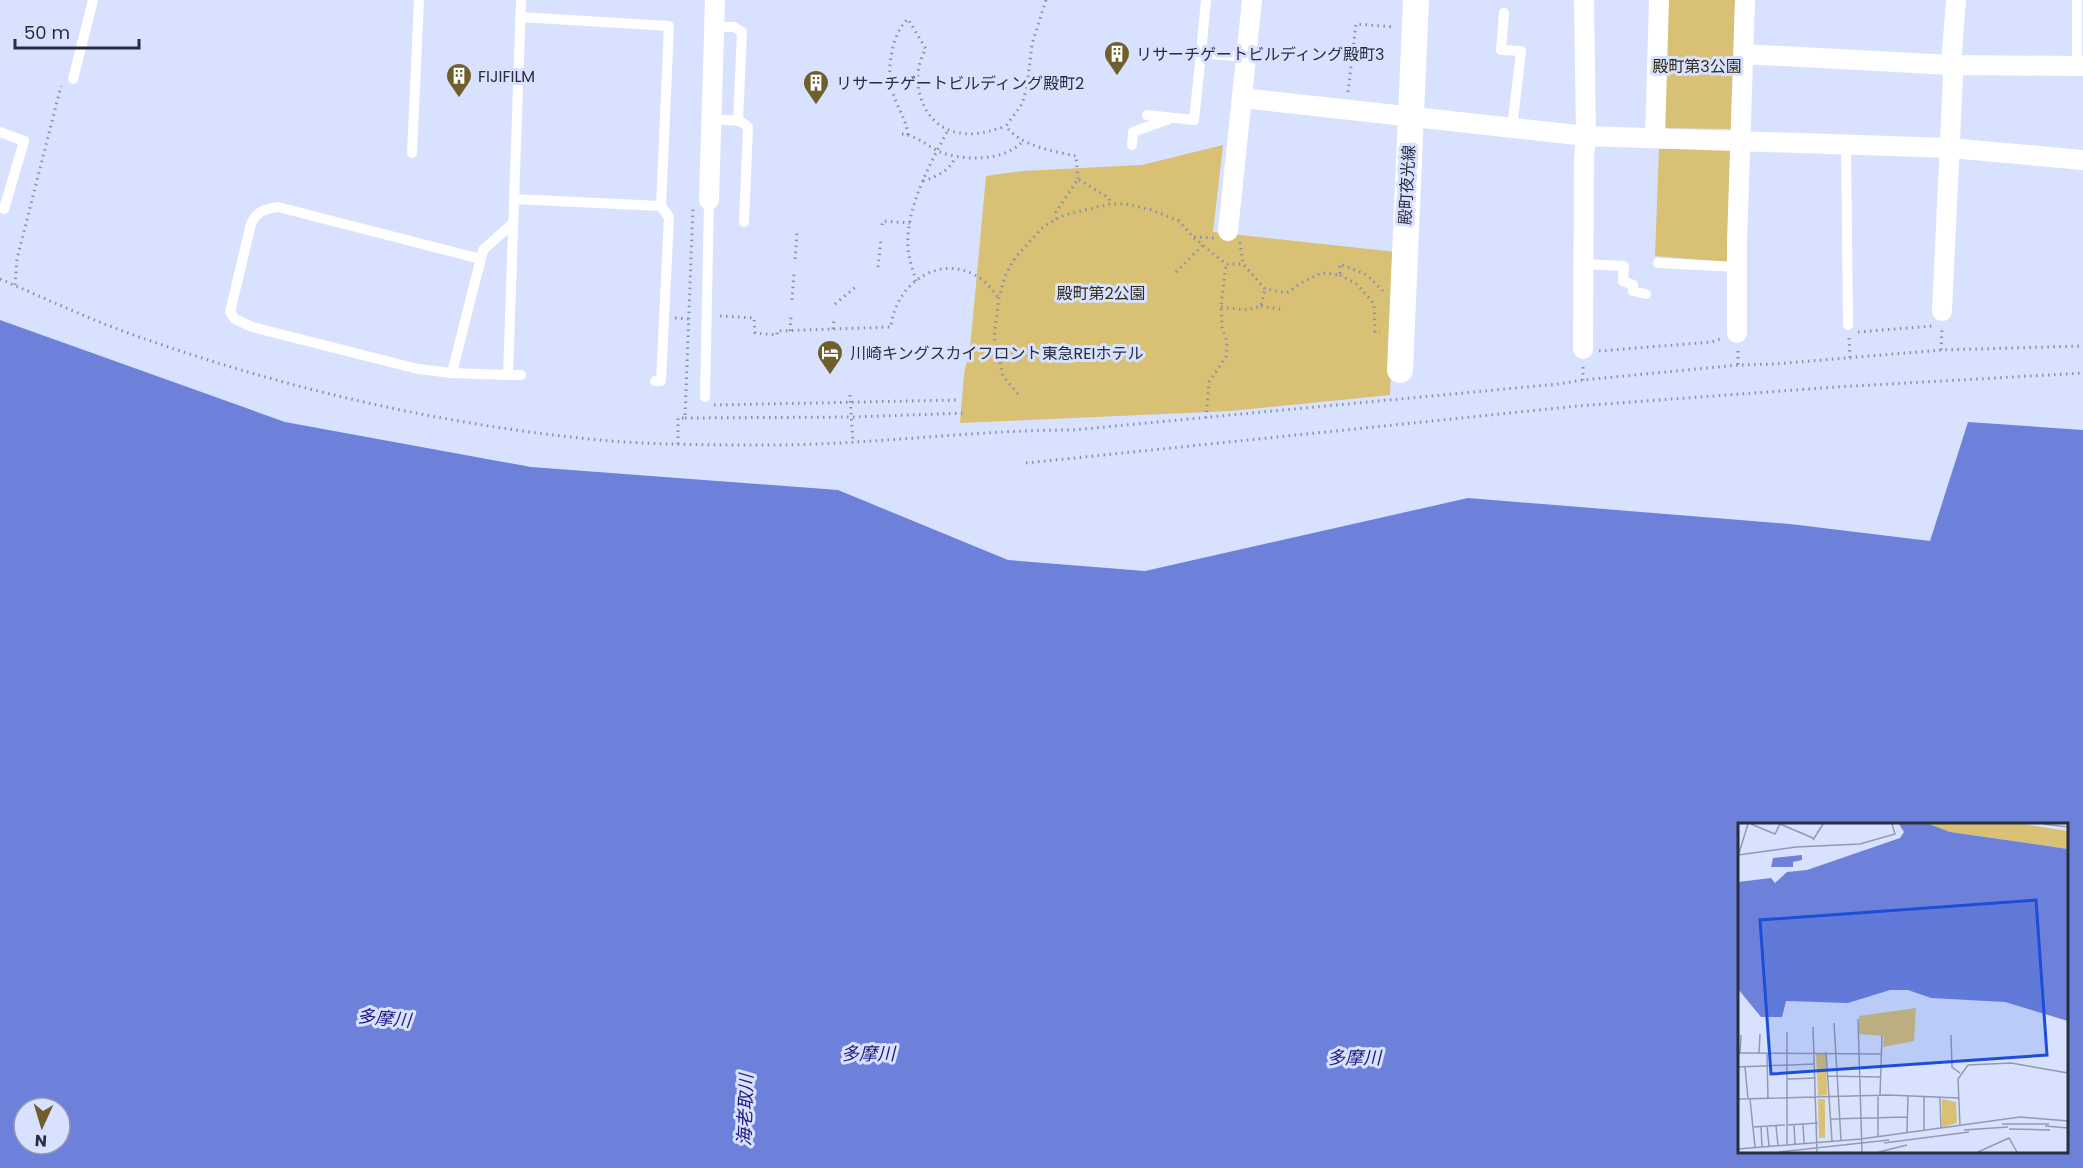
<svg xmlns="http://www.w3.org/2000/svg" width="2083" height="1168" font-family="Poppins,'Noto Sans JP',sans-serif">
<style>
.green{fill:#d8c074}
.water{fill:#6e81da;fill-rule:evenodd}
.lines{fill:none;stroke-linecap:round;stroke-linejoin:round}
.path{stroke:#8990a9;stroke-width:3;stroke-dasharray:1.5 4.5;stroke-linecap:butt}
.service{stroke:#fff;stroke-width:10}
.minor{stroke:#fff;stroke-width:20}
.tertiary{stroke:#fff;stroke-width:26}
.labels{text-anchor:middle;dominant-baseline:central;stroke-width:6;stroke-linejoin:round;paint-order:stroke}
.poi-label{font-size:16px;fill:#282d3f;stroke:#d8e1fe;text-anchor:start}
.park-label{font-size:16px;fill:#322c18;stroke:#d8e1fe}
.street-label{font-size:16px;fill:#282d3f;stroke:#d8e1fe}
.water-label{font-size:18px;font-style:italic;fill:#1c1881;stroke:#d8e1fe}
.inset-road{fill:none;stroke:#9299b2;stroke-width:1.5}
.view{fill:#1d4ed8;fill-opacity:0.15;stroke:#1d4ed8;stroke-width:3}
.inset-edge{fill:none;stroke:#282d3f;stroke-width:3}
</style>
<rect width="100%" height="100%" fill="#d8e1fe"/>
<path class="green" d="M1665,0H1735L1732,129L1657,128Z
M1223,145L1213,232L1396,252L1390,395L1231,411L960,423L964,374L970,349L986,176L1022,171L1142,165Z
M1659,149H1732L1729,262L1655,256Z"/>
<path class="water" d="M0,320L285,422L531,467L838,490L1008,560L1145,571L1468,498L1790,524L1930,541L1968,422L2083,430V1168H0ZM1740,824H2066V1152H1740ZM24,1108H60V1144H24Z"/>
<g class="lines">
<path class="path" d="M1046,0L1032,44L1027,87L1022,104L1006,126C1020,146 1053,151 1076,156L1078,179
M1348,92L1356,24L1395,27
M902,134C916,135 927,146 940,152C965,161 1005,162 1024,140
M908,135C906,121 902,116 897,104C888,83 888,65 894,43C897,34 901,25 908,19L926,49C907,79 922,128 960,133C976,136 991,131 1006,126
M923,181C936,177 951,170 955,157
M1057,219L1056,212L1078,179L1109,198L1110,204
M882,225L883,221L910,223
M1194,237L1214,238
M1240,242L1243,264
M795,259L797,232
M878,267L881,239
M1176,272L1203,245
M1340,275L1358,285L1374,304L1375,332H1380
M0,279C49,300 97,323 148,340C294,391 445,425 599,440C656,445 713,445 770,445C871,445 972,430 1073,430L1558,384L1583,380L1738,365L1775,364L1941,350L2083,346
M916,281C913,270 909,259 908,249C905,209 930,164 948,130
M15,285L17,259L61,86
M792,300L794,273
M835,304L858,285
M1261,306L1284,310
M1221,307L1248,310L1261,306L1265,289
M720,316L754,318L755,333L777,335V331L891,327C895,286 936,254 975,275C985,280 992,290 999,298
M675,318L689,319
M833,329L834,319
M790,331L791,316
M1858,332L1932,326
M1849,338L1850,358
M1941,350L1942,328
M1599,351L1712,342L1720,339
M1738,351V365
M1583,367V380
M1018,394L1003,376L994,337L999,298L1005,276L1015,258L1044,226L1064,215L1110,204H1126L1152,210L1179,221L1193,237L1226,264H1243L1265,289L1287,293L1301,283L1321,273L1340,275V264L1367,275L1383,291
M850,395L853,443
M714,405L959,400
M685,418L852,417L967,413
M1206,418L1209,382L1226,357L1227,342L1222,327L1221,307L1226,264
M678,444V418H685L693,207
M1026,463L1577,406L1836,387L2083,373"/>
<path class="service" d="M521,0L508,375H521
M1206,0L1201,53L1246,57
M1504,13L1501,50L1521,51L1512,128
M520,17L669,26L661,206
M714,27H734L742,32L738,121
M2077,65V0
M73,79L93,0
M1147,115L1194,120L1201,53
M712,119L740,121L748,127L744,222
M0,132L24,141L4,209L0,208
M1846,144L1848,325
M1132,145L1133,132L1169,119
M412,153L419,0
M514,199L661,206L669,217L661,381H655
M481,259L278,207C264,209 257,211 251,224L230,312L235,319L252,327L418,369L452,373L508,375
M1658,263L1737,267
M1584,264L1624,266L1623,281L1633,285V291L1646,294
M452,373L483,250L513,223
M705,397L709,200"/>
<path class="minor" d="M1744,54L1951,65L2083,66
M1242,98L1586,136L1950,148L2083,160
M1655,138L1659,0
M709,200L715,0
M1228,231L1252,0
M1942,311L1953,77L1951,65L1956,0
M1737,333V242L1745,0
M1583,349L1584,159L1586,136L1584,0"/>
<path class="tertiary" d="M1400,370L1416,0"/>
</g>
<defs>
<symbol id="building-pin" viewBox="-11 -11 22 30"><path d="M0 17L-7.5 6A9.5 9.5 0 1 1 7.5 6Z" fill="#6e5f2c" stroke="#d8e1fe"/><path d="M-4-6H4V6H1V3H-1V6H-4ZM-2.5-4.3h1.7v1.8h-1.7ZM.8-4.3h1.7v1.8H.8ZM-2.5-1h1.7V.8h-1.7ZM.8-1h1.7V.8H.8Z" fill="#fff"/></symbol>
<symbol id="hotel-pin" viewBox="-11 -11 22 30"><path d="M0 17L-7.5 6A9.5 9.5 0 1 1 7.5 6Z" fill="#6e5f2c" stroke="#d8e1fe"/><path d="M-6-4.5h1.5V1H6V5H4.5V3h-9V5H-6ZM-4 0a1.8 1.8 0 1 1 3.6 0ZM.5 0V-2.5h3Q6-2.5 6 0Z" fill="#fff"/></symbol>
</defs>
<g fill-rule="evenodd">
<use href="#building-pin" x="1102" y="39" width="30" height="40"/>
<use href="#building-pin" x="444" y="61" width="30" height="40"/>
<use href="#building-pin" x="801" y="68" width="30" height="40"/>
<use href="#hotel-pin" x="815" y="338" width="30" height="40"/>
</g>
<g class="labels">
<g class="poi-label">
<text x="1136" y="54">リサーチゲートビルディング殿町3</text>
<text x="478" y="76">FIJIFILM</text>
<text x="836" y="83">リサーチゲートビルディング殿町2</text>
<text x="850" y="353">川崎キングスカイフロント東急REIホテル</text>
</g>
<g class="park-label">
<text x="1697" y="66">殿町第3公園</text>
<text x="1101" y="293">殿町第2公園</text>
</g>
<g class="street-label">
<text transform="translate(1407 185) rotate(-87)">殿町夜光線</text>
</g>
<g class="water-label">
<text transform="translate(384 1018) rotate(5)">多摩川</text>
<text x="868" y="1053">多摩川</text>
<text x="1354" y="1057">多摩川</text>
<text transform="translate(745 1110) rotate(-88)">海老取川</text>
</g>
</g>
<g transform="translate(1738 823)">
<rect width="330" height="330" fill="#d8e1fe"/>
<path d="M191,1H285L330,8V26L212,9ZM178,185L176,218L145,224L146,213L121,211V193ZM88,230L89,272L80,273L78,231ZM80,276H87V315H81ZM204,276L218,279L219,300L204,304Z" fill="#d8c074"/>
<path d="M161,1H191L212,9L330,26V198L267,179L193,175L170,167H152L110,180L48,178L44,194H23L0,166V59L33,55L37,60L49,49L69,47L162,15L166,9ZM64,32V37L55,39V44H33L35,35Z" fill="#6e81da"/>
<path class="inset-road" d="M13,1L37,11L42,1M42,1L75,15M306,1L330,4M75,17L85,1M1,30L10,1M0,32L58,24L122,21L157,11L154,1M120,196L124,329M96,200L103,317M75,204L79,329M49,209V322M213,212L214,244L222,250M88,229L94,318M0,230L143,231M2,230L3,212M21,230L22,211M29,230L30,276M0,244L77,241M7,244L10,276M89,253L142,254M50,256L78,255M140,272V314M142,272L144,213M186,274V307M202,275L203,305M0,276L151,272L221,275M12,276L17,324M92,296L169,294M56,301L57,321M65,301L66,320M264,301H311M50,302L80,300M29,303L31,323M38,303L40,322M222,303L220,256L230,242L273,240L330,250M307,303L330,305M15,304L47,302M23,304L24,324M271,306L312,307M226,307L270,304M169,309L170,273M146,320L231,309M0,326L123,316L282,294L330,298M41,329L151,317M141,329L169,322M240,329L271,315L279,329"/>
<path class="view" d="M298,77L309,232L33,251L22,97Z"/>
<rect width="330" height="330" class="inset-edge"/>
</g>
<g transform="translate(42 1126) rotate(184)"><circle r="28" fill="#d8e1fe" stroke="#9299b2" stroke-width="1.5"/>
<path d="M0-4.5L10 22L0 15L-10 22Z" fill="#6e5f2c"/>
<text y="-9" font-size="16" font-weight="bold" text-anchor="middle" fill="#282d3f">N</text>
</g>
<path d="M15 39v9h124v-9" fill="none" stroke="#282d3f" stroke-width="3"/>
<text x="24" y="39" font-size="18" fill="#282d3f" stroke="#d8e1fe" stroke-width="4.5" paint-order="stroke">50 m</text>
</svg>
